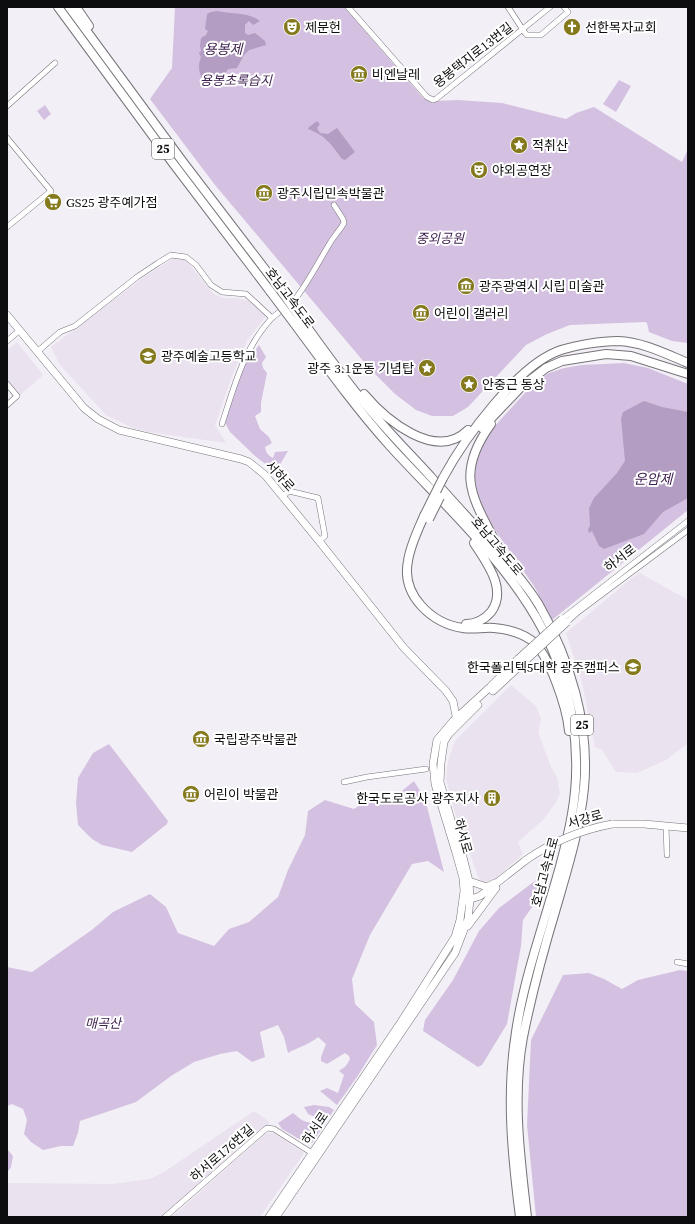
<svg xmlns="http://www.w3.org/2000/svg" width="695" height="1224" font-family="'Source Serif 4','Noto Sans KR',serif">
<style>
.built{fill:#eae2ee}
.green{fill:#d4c1e1}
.water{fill:#b39dc2}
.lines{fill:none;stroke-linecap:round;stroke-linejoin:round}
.minor-casing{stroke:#777379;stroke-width:6}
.major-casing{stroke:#777379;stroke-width:8}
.highway-casing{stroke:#777379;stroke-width:10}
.minor{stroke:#fff;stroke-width:5}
.major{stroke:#fff;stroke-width:7}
.highway{stroke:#fff;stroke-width:8}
.major-bridge-casing{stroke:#777379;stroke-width:8;stroke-linecap:butt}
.highway-bridge-casing{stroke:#777379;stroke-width:10;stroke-linecap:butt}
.major-bridge{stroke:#fff;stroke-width:7}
.highway-bridge{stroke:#fff;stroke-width:8}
.labels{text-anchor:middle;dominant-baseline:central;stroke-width:4;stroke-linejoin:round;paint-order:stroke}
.shield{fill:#fff;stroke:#565556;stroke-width:1}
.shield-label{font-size:12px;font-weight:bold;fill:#0d0c0e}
.poi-label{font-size:13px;fill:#0d0c0e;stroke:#fff;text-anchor:start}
.street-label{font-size:13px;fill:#0d0c0e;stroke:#fff}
.park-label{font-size:13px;font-style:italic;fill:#3d1f4e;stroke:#fff}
.water-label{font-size:14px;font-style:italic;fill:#422453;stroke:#fff}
</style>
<rect width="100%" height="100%" fill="#f3eff6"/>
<path class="built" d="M177,258L185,260L190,265L214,294L223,298H236L249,301L266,316L247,341L232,376L215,425L226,443L148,432L133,428L106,415L60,365L51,347L144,277L172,259Z
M17,342L43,375L20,395L7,379V350Z
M640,573L688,600V743L666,760L637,773L616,772L602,750L595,747L582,682L566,633L633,577Z
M511,685L536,706L541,719L538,732L551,767L557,777L560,794L556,802L543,820L518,842L523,854L493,881L487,884L479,879L455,813L446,779L448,761L455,741Z
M254,1111L267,1120L270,1124L258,1130L162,1217H7V1183L113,1184L150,1179L164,1172Z
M270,1133H275L304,1153L260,1217H172L265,1134Z"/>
<path class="green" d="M175,7H344L423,98L434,101L458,100L502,103L566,119L576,113L594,107L682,162L688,149V343L672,341L649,332L647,323L645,322L570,325L547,334L526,345L468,407L453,416H432L416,410L395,394L369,368L215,185L150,99L172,68Z
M619,80L631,86L616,112L603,104Z
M45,105L51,114L44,120L37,111Z
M259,345L266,357L262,363L263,368L267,373L261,403V412L255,416L260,429L269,437L272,443L265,447C266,453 268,455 273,458L275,452L288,451L278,468L269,467L255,456L230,432L224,421L235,393L241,371Z
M624,363L648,368L688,384V510L552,620L534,586L488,520L477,495L474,470L477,453L488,434L502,418L534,383L549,373L564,368L582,365Z
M109,744L168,821L167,824L132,852L102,845L92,839L78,825L76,803L78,778L93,753Z
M414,781L425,799L444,872L428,861L412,864L370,935L352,979L355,1004L374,1022L377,1045L357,1077L337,1105L320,1091L327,1088L338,1093L344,1075L339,1071L346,1066L350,1059L349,1056L345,1053L327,1064L321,1061V1057L326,1044L318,1037C312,1043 297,1048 288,1053L284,1037L278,1025L260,1032L265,1057L252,1062L237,1051L220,1054L194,1062L171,1076L136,1102L80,1121L78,1133L73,1146H61L43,1150L31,1142L24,1134L27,1120L23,1109L12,1104L7,1106V967L32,972L93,929L113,912L150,894L166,907L178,933L214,946L229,929L249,922L278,897L288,870L305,835L308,811L325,800L354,809L369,799L393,798Z
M536,880L538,881L535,903L523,920L521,946L507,1024L482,1065L478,1067L423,1031L425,1020L453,980L479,931L499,908Z
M680,970L688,971V1217H536L527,1125L531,1040L563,975L589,973L604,979L622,989L638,980Z
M314,1105L329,1107L334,1110L312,1143H306L282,1129L278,1123L293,1113C300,1119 305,1124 315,1122V1117L308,1114L304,1107Z
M7,1149L13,1156L11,1167L7,1173Z"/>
<path class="water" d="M217,11C230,14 249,12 260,21L253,25L249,21L245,25V33L248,35L255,33L265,41L266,45L249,50L244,55L237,68L228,69L225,74L220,73L217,77L214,76L213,78H205L204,80C198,74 198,65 201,57L199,53L201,51L200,46L201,38L206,35L208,31L205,29L207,14L211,12Z
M317,121L320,124L317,128L320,133L328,134L337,128L355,152L345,160L342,159C331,144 326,136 308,129L309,127Z
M644,401L662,407L688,412V498L663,512L644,534L604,549L599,546L592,531L589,533L588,529L590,526L589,508L594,498L617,473L625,461L621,419L623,412Z"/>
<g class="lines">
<defs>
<path id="minor" d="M348,7L427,97L433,100L436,99L550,7
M508,7L525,33L527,35H541L568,12L564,7
M7,106L55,63
M7,138L51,191L7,227
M7,341L20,330
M37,352L60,332L75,326L137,277L158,263L171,255L186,257L196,265L211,285L222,292L246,294L257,304L272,318
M7,384L17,396L7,405
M222,424C234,387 244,348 271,319C279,311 289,307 296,298C309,281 319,261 330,243C334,236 340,230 344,223L343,219L334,205
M282,497L289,491L318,498L325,536L319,541
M562,619L688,521
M567,622L578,612L688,530
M344,782L367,777L426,769
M666,826L667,855
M677,962L688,964
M165,1217L261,1133L267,1128L274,1129L315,1155"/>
<path id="major" d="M7,315L84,408L98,419L119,430L241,459L249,462L265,475L319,541L404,648L446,691L453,701L457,721
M493,691L522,664
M612,824H644L688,828
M469,881L487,887L495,883
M465,901L480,896L526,860
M468,926L496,888
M269,1217L401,1022L455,937L460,920L464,891L463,878L456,853L435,784L433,764L437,740L453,721L490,687L518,659
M276,1217L455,953L468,919L470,900L469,881L463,857L456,837L440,782L441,763L444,742L449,734L478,705"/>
<path id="highway" d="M58,7L172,162L270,291
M69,7L183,162L277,285
M76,7L89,26
M301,319C324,350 346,382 371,411C390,434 412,456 432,478C453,502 475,525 496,550C511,567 527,585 539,605C570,659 590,725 584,788C580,828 568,867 557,905C544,948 532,992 523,1037C512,1096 520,1157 527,1217
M294,323C325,365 355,407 390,446C442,503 507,561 543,630C572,686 583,751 572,814C559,888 527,958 516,1032C506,1094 512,1155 520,1217
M364,394C386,420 436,462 468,430
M491,424C454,475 473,498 498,547
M482,428L521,387L546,368L562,361L606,354L631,356L688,374
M443,478C464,439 518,364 561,350C577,345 601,341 618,341C643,342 666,354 688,363
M424,516C418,530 410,546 408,561C401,595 432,624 463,628C473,630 484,627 494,628C506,629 521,633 531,640C549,653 567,708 569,731
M466,624C477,624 484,620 491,612C508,589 486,562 474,543"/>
</defs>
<use href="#minor" class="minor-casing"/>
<use href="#major" class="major-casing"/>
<use href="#highway" class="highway-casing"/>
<use href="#minor" class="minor"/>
<use href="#major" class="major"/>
<use href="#highway" class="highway"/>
<defs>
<path id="major-bridge" d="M518,659L562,619
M522,664L567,622
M526,860C552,842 580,830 612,824"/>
<path id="highway-bridge" d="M277,285L301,319
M270,291L294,323
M424,516L443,478
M429,519L440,497"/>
</defs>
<use href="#major-bridge" class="major-bridge-casing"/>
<use href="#highway-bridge" class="highway-bridge-casing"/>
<use href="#major-bridge" class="major-bridge"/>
<use href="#highway-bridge" class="highway-bridge"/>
</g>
<defs>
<symbol id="theatre-disc" viewBox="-11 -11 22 22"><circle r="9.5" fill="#84791d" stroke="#fff"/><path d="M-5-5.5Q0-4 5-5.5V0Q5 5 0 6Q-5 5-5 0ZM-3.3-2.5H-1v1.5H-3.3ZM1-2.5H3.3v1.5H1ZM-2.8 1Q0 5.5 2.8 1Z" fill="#fff"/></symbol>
<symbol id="church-disc" viewBox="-11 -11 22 22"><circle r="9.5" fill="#84791d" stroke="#fff"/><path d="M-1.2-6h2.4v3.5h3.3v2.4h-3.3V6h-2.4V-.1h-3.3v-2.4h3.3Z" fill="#fff"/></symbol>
<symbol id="museum-disc" viewBox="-11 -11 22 22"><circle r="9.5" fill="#84791d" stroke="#fff"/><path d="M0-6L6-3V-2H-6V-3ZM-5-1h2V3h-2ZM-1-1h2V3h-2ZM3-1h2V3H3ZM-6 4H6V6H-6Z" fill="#fff"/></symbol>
<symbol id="sight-disc" viewBox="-11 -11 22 22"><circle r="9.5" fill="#84791d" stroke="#fff"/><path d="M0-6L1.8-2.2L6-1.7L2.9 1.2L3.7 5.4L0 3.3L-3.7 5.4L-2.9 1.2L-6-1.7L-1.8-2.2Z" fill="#fff"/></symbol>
<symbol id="supermarket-disc" viewBox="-11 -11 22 22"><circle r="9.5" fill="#84791d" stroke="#fff"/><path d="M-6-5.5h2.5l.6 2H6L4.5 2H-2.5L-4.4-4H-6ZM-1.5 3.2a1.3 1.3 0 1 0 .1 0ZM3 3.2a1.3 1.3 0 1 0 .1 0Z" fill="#fff"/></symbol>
<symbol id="school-disc" viewBox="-11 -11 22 22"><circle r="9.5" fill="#84791d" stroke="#fff"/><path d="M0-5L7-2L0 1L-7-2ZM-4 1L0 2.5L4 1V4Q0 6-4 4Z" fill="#fff"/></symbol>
<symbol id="university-disc" viewBox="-11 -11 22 22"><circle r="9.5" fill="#84791d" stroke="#fff"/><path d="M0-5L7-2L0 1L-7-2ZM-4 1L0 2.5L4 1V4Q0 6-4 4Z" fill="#fff"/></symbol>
<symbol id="building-disc" viewBox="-11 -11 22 22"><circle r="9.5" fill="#84791d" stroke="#fff"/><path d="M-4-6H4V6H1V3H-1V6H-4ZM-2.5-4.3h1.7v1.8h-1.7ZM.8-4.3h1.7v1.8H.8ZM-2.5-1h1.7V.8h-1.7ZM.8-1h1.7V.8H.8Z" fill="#fff"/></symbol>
</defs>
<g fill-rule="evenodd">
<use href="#theatre-disc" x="282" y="17" width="20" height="20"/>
<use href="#church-disc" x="562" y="17" width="20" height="20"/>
<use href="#museum-disc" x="349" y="64" width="20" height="20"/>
<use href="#sight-disc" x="509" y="135" width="20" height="20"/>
<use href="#theatre-disc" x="469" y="160" width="20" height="20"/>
<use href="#museum-disc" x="254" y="183" width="20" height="20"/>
<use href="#supermarket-disc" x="43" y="192" width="20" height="20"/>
<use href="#museum-disc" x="456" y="276" width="20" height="20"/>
<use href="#museum-disc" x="411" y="303" width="20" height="20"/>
<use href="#school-disc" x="138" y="346" width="20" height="20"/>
<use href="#sight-disc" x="417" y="358" width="20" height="20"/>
<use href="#sight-disc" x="459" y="374" width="20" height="20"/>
<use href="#university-disc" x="623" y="657" width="20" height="20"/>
<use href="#museum-disc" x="191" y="729" width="20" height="20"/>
<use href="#museum-disc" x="181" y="784" width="20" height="20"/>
<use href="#building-disc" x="482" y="788" width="20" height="20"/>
</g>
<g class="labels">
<g class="shield">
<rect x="152" y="139" width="22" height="20" rx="3"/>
<rect x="571" y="715" width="22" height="20" rx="3"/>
</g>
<g class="shield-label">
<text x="163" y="149">25</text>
<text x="582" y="725">25</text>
</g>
<g class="poi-label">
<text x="305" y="27">제문헌</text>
<text x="585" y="27">선한목자교회</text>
<text x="372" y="74">비엔날레</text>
<text x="532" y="145">적취산</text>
<text x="492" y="170">야외공연장</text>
<text x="277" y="193">광주시립민속박물관</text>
<text x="66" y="202">GS25 광주예가점</text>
<text x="479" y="286">광주광역시 시립 미술관</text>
<text x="434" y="313">어린이 갤러리</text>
<text x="161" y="356">광주예술고등학교</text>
<text x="414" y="368" text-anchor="end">광주 3.1운동 기념탑</text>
<text x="482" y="384">안중근 동상</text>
<text x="620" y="667" text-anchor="end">한국폴리텍5대학 광주캠퍼스</text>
<text x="214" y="739">국립광주박물관</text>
<text x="204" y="794">어린이 박물관</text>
<text x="479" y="798" text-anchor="end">한국도로공사 광주지사</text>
</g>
<g class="street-label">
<text transform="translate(473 55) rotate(-38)">용봉택지로13번길</text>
<text transform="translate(290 298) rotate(53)">호남고속도로</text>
<text transform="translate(280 476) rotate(48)">서하로</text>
<text transform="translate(497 546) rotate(50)">호남고속도로</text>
<text transform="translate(620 558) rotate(-37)">하서로</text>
<text transform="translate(585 819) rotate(-16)">서강로</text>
<text transform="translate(463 836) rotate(74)">하서로</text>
<text transform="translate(545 872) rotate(-75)">호남고속도로</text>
<text transform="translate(315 1128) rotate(-56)">하서로</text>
<text transform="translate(222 1153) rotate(-41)">하서로176번길</text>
</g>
<g class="park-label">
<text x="236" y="80">용봉초록습지</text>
<text x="440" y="238">중외공원</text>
<text x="103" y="1023">매곡산</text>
</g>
<g class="water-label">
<text x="223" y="49">용봉제</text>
<text x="653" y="479">운암제</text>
</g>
</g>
<rect width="695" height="1224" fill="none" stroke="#0d0c0e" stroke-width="16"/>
</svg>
